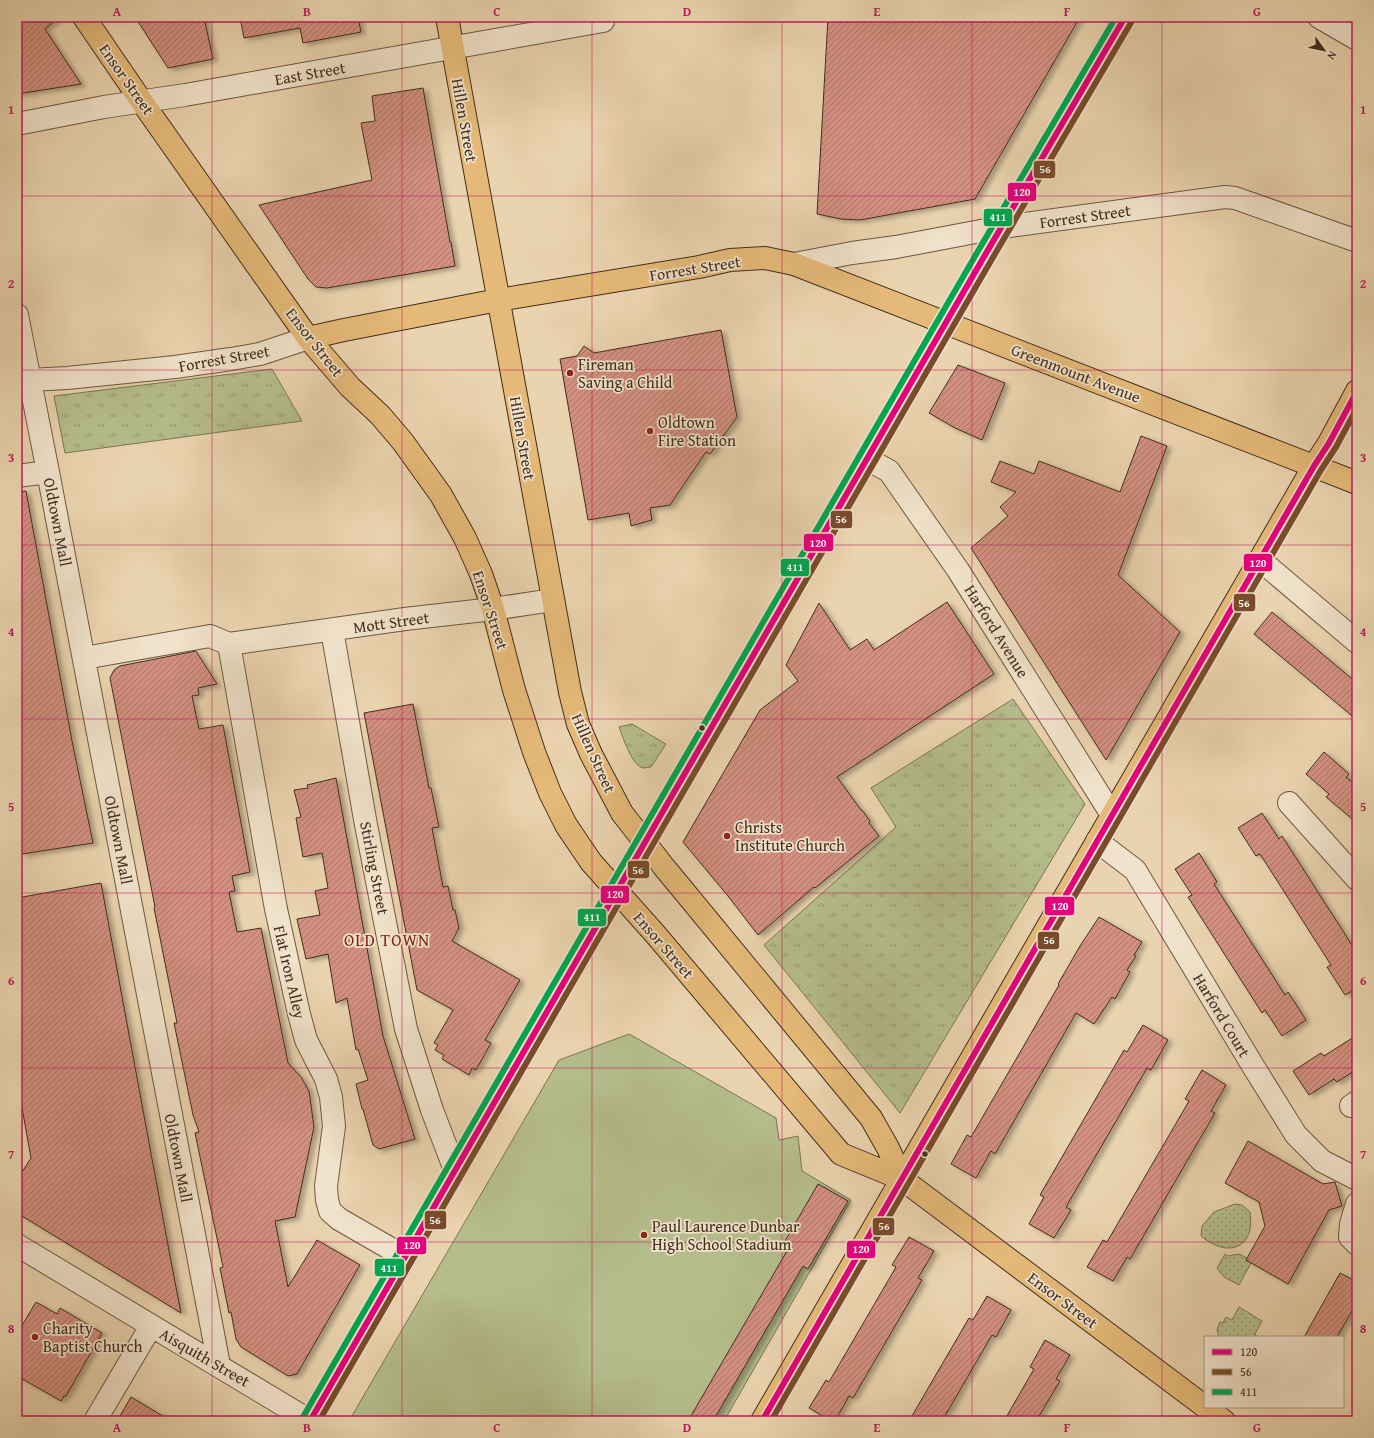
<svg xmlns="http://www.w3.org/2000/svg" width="1374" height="1438" font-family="'Gentium Book Plus',serif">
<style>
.grass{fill:url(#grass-tufts);stroke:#7c7554}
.park{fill:url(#park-dots);stroke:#7c7554}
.pitch{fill:#b5bd8c;stroke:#7c7554}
.building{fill:url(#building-hatch);stroke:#422d1d;filter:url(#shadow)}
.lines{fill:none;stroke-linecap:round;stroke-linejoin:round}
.street-casing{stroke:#6c5742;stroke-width:24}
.primary-casing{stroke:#422d1d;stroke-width:24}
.street{stroke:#f1e3cb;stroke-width:22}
.primary{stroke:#e5ba78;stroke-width:22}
.bus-1-casing{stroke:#f1e3cb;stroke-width:9}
.bus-2-casing{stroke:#f1e3cb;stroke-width:9}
.bus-3-casing{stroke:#f1e3cb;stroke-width:9}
.bus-1{stroke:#e5007d;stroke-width:6}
.bus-2{stroke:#7a4b2a;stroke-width:6}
.bus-3{stroke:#00a651;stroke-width:6}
.grid{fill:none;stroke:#c2185b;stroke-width:1;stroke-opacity:0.55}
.poi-dot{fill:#8f2418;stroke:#f1e3cb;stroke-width:1.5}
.bus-dot{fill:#422d1d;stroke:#f1e3cb;stroke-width:1.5}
.labels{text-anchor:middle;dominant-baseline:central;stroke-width:3.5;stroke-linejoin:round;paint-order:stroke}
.street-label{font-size:16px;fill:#422d1d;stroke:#f1e3cb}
.poi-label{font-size:16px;fill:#422d1d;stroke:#f1e3cb;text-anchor:start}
.neighbourhood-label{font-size:17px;letter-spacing:1px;fill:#7a1f14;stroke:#f1e3cb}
.line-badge{stroke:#f1e3cb;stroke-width:1.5}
.badge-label{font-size:11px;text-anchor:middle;font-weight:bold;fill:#fff}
.neatline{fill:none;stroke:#c2185b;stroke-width:1.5}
.grid-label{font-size:13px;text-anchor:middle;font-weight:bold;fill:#c2185b}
</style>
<defs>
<pattern id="grass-tufts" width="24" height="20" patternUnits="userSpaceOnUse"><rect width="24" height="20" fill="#b5bd8c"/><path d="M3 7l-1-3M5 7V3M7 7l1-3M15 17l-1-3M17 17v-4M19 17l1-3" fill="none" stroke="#959a72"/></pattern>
<pattern id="park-dots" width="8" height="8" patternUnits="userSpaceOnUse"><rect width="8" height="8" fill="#b5bd8c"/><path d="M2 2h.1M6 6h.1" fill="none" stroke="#959a72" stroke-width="1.8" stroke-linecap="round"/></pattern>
<pattern id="building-hatch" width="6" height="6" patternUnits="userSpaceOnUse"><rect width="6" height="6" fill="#d39081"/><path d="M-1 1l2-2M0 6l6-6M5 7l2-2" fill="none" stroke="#ad7669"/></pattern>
<filter id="shadow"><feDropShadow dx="4.5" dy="2.5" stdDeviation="2" flood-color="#0004"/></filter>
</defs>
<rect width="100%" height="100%" fill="#ead4af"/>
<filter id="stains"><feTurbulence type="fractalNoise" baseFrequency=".005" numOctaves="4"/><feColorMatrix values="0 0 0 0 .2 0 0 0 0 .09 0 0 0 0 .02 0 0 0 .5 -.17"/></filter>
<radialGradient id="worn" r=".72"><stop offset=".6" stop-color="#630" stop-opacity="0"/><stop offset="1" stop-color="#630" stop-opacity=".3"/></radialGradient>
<path class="grass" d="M272,369L302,421L65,453L54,396Z
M1013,699L1085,804L900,1113L764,945L896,827L871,788Z
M632,724L666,744L651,767C648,767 646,768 644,768C632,767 623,737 619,727Z"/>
<path class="park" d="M1235,1204L1242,1205L1250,1212C1256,1248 1228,1259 1201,1236L1202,1226L1214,1212Z
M1225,1254L1228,1256L1239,1254L1247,1258L1246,1260L1251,1263L1239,1285L1224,1277L1217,1268Z
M1239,1307L1262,1321L1255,1334L1257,1337H1219L1217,1330L1220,1322L1223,1323L1226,1317L1232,1320Z"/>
<path class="pitch" d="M629,1034L776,1118L779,1140L798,1136L802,1171L851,1200L724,1421H349L559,1060Z"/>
<path class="building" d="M17,17H59L45,29L81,84L17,94Z
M135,17H204L213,59L168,68Z
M240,17H358L361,32L303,43L300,28L244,38Z
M828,17H1080L975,199L860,220L841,219L817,214Z
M423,88L450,242H451L455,266L327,288L316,287L308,279L259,205L372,180L361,123L375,121L372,96Z
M721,330L737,417L710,454L706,452L670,505L650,508L652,520L631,526L629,513L588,520L560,359L577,356L584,346L594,353Z
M958,365L1005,383L982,440L955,428L929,413Z
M1141,436L1167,446L1118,575L1180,632L1106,760L971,548L1008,516L1000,507L1016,492L991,482L1000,461L1034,474L1039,461L1120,492Z
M26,491L72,741L93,843L22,854L21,850L17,851V492Z
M947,602L994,674L837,777L861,810H862L870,821L869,823L879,836L815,888L814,887L758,935L728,896L683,842L760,710L798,681L786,665L819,603L850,650L867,639L874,650Z
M1272,612L1357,683V720L1254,634Z
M196,651L217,684L198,688L199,695L192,696L199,729L223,725L250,872L232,876L235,891L229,892L237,932L261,928L288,1063L301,1077L309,1091L314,1127L295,1217L275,1221L288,1287L317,1240L360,1265L297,1374L288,1376L241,1347L236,1339L231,1312L229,1313L220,1268L223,1267L195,1133L199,1132L193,1115L174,1023H177L154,908L155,907L110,678L114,670L120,666Z
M413,704L429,788H431L439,827L432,828L443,887L448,886L453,910H455L459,928L452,941L520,980L485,1040L491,1043L476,1070L472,1068L469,1075L442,1059L444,1055L435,1050L438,1045L434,1043L453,1010L417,990L364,713Z
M1324,752L1349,774L1346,777L1357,786V823L1326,797L1329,794L1306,774Z
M336,778L383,1036L415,1139L379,1149L373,1145L363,1109H362L356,1084L368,1080L358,1049L356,1050L347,998L336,1003L328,954L306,959L297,919L320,915L315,891L328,888L322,853L303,857L296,818L301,817L294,790L308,788L307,785Z
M1262,813L1279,839L1282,836L1357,953V988L1345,995L1327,967L1331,965L1260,854L1256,856L1238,828Z
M1199,853L1217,882L1214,884L1285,995L1288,992L1306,1020L1282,1036L1265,1010L1262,1013L1188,897L1192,895L1175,869Z
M101,883L170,1256L181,1313L17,1213V1180L31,1158L17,1080V898Z
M1099,917L1142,942L1134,955L1136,956L1127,970L1130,972L1115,999L1112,997L1094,1024L1076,1013L995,1154L991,1151L976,1178L951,1164L967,1135L971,1137L1059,985L1058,984L1080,946Z
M1143,1025L1168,1040L1151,1070L1147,1068L1066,1207L1071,1210L1054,1238L1029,1224L1044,1197L1040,1195L1124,1050L1127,1052Z
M1357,1035V1069L1337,1082L1334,1079L1309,1095L1293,1071L1321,1053L1324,1056Z
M1202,1070L1226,1085L1211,1111L1215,1113L1130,1259L1127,1257L1113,1281L1087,1267L1103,1240L1107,1242L1189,1101L1185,1099Z
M1248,1141L1323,1184L1335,1182L1342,1206L1329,1210L1288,1284L1246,1260L1265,1226L1259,1202L1225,1183Z
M818,1184L848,1201L808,1269L803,1266L713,1421H688L787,1251L781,1248Z
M909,1237L934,1251L918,1278L922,1280L853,1398L849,1396L835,1421H831L809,1408L826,1380L829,1382L896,1267L892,1265Z
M1340,1273L1357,1282V1302L1337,1337H1304Z
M987,1296L1011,1310L996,1337L992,1335L942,1421H909L969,1318L973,1320Z
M36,1302L57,1314L60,1308L102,1333L66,1396H64L61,1401L17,1376V1334Z
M1045,1340L1070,1355L1056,1379L1060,1381L1036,1421H1004L1034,1369L1030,1367Z
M131,1397L171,1421H117Z"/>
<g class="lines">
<defs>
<path id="street" d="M1319,17L1357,39
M17,124L104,107L185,95L603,21
M794,264L852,253L896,247L1002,227L1225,197L1235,198L1357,241
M17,315L48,472L219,1365
M29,380L67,378L175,367L231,359L260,354L308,338
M867,459L889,471L958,570L1112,815
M17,476L48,472
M1260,560L1357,642
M332,630L366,825L406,1029L432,1110L455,1170
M229,644L276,909L299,1014L306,1040L326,1079L331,1097L334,1126L326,1186L327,1200L330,1211L339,1219L405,1257
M84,658L210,636L229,644L405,619L493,609L553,600
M1289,803L1357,879
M1097,841L1135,870L1253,1066L1296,1135L1322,1161L1357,1179
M1351,1106L1357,1102
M1357,1204L1351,1224L1350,1237L1357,1244
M17,1245L310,1421
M95,1421L151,1326"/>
<path id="primary" d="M84,17L142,102L308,338L350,387L380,415L403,442L441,495L465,538L481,574L493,609L514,690L534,752L550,793L566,825L591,862L656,935L841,1154L902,1179L1224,1421
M447,17L570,692L578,724L591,754L622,813L664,867L871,1118L888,1148L902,1179
M308,338L344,330L498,300L699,267L730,260L765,258L794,264L1357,483
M310,1421L985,255L1125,17
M762,1421L1314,466L1329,443L1357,391"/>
</defs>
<use href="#street" class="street-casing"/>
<use href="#primary" class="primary-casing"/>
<use href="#street" class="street"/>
<use href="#primary" class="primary"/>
<defs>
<path id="bus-1" d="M310,1421L985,255L1125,17
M762,1421L1314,466L1329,443L1357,391"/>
<path id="bus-2" d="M319,1421L992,259L1132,21
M771,1421L1321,470L1336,447L1357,408"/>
<path id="bus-3" d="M303,1417L978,251L1116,17"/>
</defs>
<use href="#bus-1" class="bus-1-casing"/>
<use href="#bus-2" class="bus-2-casing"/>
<use href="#bus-3" class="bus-3-casing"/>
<use href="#bus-1" class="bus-1"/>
<use href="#bus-2" class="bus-2"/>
<use href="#bus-3" class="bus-3"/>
</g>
<path class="grid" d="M212,17V1421M402,17V1421M592,17V1421M782,17V1421M972,17V1421M1162,17V1421M17,196H1357M17,370H1357M17,545H1357M17,719H1357M17,893H1357M17,1068H1357M17,1242H1357"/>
<g class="poi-dot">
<circle cx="570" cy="373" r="4"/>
<circle cx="650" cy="431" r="4"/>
<circle cx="727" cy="836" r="4"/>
<circle cx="644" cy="1235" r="4"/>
<circle cx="35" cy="1337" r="4"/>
</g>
<g class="bus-dot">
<circle cx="702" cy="728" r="3.5"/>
<circle cx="925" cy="1154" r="3.5"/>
</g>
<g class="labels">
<g class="street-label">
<text transform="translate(310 73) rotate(-10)">East Street</text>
<text transform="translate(127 79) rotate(55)">Ensor Street</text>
<text transform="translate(465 120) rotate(80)">Hillen Street</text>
<text transform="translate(1085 216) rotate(-8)">Forrest Street</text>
<text transform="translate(695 268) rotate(-9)">Forrest Street</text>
<text transform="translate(315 342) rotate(52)">Ensor Street</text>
<text transform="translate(224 358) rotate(-10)">Forrest Street</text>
<text transform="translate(1076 373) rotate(21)">Greenmount Avenue</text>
<text transform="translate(523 438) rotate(80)">Hillen Street</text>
<text transform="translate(58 522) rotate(79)">Oldtown Mall</text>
<text transform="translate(491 610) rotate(72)">Ensor Street</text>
<text transform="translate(391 622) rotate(-8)">Mott Street</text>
<text transform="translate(997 631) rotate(58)">Harford Avenue</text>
<text transform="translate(594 753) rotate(66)">Hillen Street</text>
<text transform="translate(119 840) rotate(79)">Oldtown Mall</text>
<text transform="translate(375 868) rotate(79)">Stirling Street</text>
<text transform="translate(664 945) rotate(49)">Ensor Street</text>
<text transform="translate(290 972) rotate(77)">Flat Iron Alley</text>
<text transform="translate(1222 1015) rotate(59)">Harford Court</text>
<text transform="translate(179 1158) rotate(79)">Oldtown Mall</text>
<text transform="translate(1063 1300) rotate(37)">Ensor Street</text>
<text transform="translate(205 1357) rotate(30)">Aisquith Street</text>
</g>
<g class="poi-label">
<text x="578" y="364">Fireman<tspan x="578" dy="18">Saving a Child</tspan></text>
<text x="658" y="422">Oldtown<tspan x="658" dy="18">Fire Station</tspan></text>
<text x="735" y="827">Christs<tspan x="735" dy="18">Institute Church</tspan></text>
<text x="652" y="1226">Paul Laurence Dunbar<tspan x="652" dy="18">High School Stadium</tspan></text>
<text x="43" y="1328">Charity<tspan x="43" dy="18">Baptist Church</tspan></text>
</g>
<g class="neighbourhood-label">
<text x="387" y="939">OLD TOWN</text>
</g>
</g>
<g class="line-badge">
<rect x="1033" y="160" width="23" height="19" rx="4" fill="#7a4b2a"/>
<rect x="1007" y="182" width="30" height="20" rx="4" fill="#e5007d"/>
<rect x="983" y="208" width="30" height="19" rx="4" fill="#00a651"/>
<rect x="830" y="510" width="23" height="19" rx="4" fill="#7a4b2a"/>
<rect x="803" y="533" width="31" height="19" rx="4" fill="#e5007d"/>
<rect x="1243" y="553" width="30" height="19" rx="4" fill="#e5007d"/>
<rect x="780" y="558" width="30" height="19" rx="4" fill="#00a651"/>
<rect x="1233" y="593" width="23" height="19" rx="4" fill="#7a4b2a"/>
<rect x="627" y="860" width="23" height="19" rx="4" fill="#7a4b2a"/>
<rect x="600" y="885" width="30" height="19" rx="4" fill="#e5007d"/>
<rect x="1044" y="896" width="31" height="20" rx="4" fill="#e5007d"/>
<rect x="577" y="908" width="30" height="19" rx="4" fill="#00a651"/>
<rect x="1037" y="931" width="23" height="19" rx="4" fill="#7a4b2a"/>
<rect x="424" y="1210" width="23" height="20" rx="4" fill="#7a4b2a"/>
<rect x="872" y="1217" width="23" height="19" rx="4" fill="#7a4b2a"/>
<rect x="396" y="1236" width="31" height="19" rx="4" fill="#e5007d"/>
<rect x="846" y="1240" width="30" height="19" rx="4" fill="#e5007d"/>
<rect x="374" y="1258" width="31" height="19" rx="4" fill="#00a651"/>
</g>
<g class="badge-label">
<text x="1045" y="173">56</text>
<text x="1022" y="196">120</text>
<text x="998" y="221">411</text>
<text x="841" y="523">56</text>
<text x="818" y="547">120</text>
<text x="1258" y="567">120</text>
<text x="795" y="571">411</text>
<text x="1244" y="607">56</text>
<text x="638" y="874">56</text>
<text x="615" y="898">120</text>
<text x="1060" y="910">120</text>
<text x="592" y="921">411</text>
<text x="1049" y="944">56</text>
<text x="435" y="1224">56</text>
<text x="884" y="1230">56</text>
<text x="412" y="1249">120</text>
<text x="861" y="1253">120</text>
<text x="389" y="1272">411</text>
</g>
<rect width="1374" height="1438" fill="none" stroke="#ead4af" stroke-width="44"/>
<rect x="1204" y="1336" width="140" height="72" fill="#f1e3cb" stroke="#ab9a85"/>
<rect x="1212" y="1349" width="20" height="6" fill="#e5007d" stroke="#ab9a85"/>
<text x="1240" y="1356" font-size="12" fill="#422d1d">120</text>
<rect x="1212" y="1369" width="20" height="6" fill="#7a4b2a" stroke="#ab9a85"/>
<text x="1240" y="1376" font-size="12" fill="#422d1d">56</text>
<rect x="1212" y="1389" width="20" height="6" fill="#00a651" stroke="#ab9a85"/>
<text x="1240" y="1396" font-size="12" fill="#422d1d">411</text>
<g transform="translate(1324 50) rotate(123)" stroke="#f1e3cb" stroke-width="3" paint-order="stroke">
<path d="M0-3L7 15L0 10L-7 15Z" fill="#422d1d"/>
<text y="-6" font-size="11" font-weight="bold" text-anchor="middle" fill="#422d1d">N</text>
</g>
<rect x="22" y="22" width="1330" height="1394" class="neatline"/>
<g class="grid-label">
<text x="117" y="16">A</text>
<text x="307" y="16">B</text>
<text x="497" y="16">C</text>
<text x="687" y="16">D</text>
<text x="877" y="16">E</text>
<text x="1067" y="16">F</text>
<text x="1257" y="16">G</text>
<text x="11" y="114">1</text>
<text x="1363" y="114">1</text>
<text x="11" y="288">2</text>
<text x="1363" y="288">2</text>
<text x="11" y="462">3</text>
<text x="1363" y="462">3</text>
<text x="11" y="636">4</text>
<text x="1363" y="636">4</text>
<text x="11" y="811">5</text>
<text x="1363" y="811">5</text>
<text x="11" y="985">6</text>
<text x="1363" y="985">6</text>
<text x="11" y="1159">7</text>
<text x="1363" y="1159">7</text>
<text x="11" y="1333">8</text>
<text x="1363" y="1333">8</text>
<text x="117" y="1432">A</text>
<text x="307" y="1432">B</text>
<text x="497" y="1432">C</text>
<text x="687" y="1432">D</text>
<text x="877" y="1432">E</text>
<text x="1067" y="1432">F</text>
<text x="1257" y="1432">G</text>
</g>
<rect width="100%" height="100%" filter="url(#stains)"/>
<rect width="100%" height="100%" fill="url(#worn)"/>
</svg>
